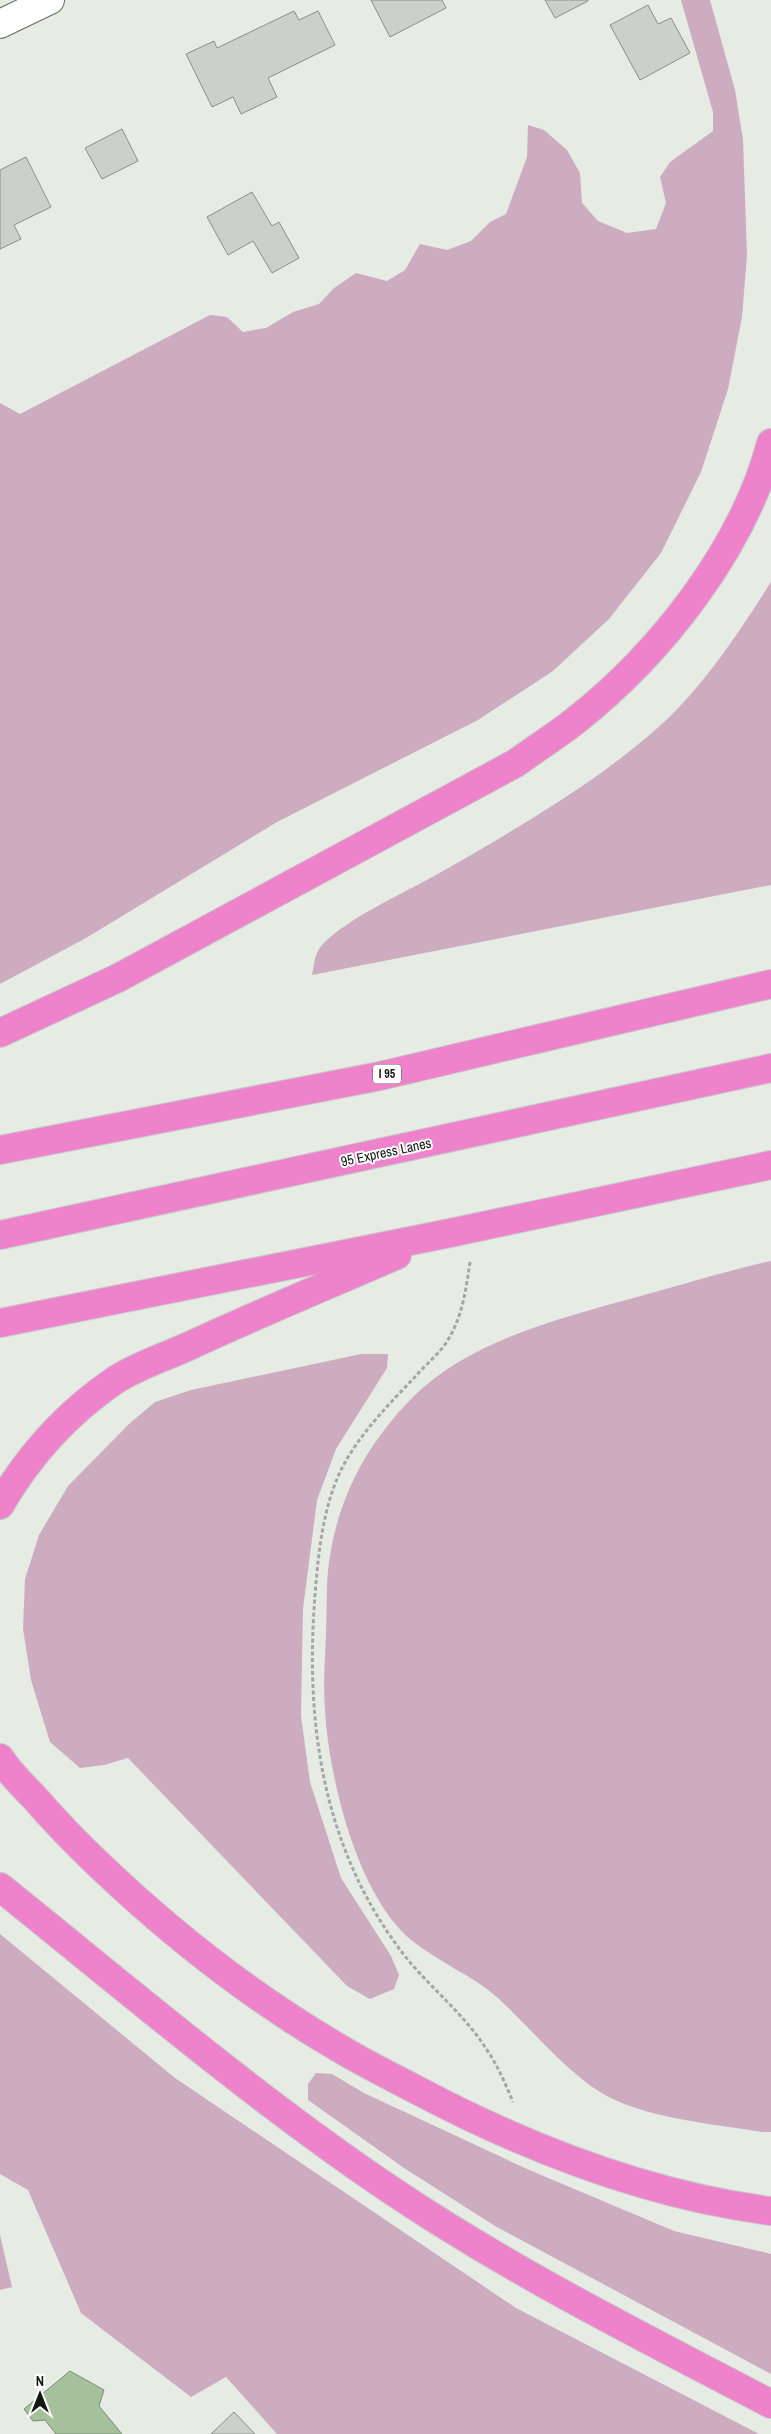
<svg xmlns="http://www.w3.org/2000/svg" width="771" height="2434" font-family="'Archivo Narrow',sans-serif">
<style>
.green{fill:#cdacc0}
.water{fill:#a4c19b;stroke:#798e72}
.building{fill:#cbd0c9;stroke:#8a8f89}
.lines{fill:none;stroke-linecap:round;stroke-linejoin:round}
.tertiary-casing{stroke:#656a64;stroke-width:30}
.motorway-casing{stroke:#c7c7c7;stroke-width:30}
.path{stroke:#a4a8a3;stroke-width:3;stroke-dasharray:4 2.5;stroke-linecap:butt}
.tertiary{stroke:#fff;stroke-width:28}
.motorway{stroke:#ee83cc;stroke-width:28}
.labels{text-anchor:middle;dominant-baseline:central;stroke-width:4;stroke-linejoin:round;paint-order:stroke}
.shield{fill:#fff;stroke:#5a5c5a;stroke-width:1}
.shield-label{font-size:12px;font-weight:bold;fill:#141614}
.street-label{font-size:14px;fill:#141614;stroke:#fff}
</style>
<rect width="100%" height="100%" fill="#e6ebe4"/>
<path class="green" d="M681,0H710L735,90L743,140L747,255L742,317L728,389L701,472L661,553L609,619L553,671L478,720L277,822L86,938L0,984V403L20,414L210,315L227,317L243,332L266,328L293,312L319,304L334,288L356,273L387,281L405,270L420,244L447,250L471,241L490,222L506,214L527,157L528,125L544,130L567,150L580,173L582,203L598,221L627,233L656,229L666,203L660,177L670,162L713,131V112Z
M771,582V885L312,975C314,968 314,959 317,953C328,927 410,890 436,875C511,832 600,781 663,723C706,683 739,632 771,582Z
M771,1261V2132H762C714,2124 641,2118 600,2092C561,2067 532,2029 498,1998C472,1975 438,1962 411,1940C357,1895 329,1778 325,1710C323,1685 325,1659 326,1634C327,1613 326,1591 328,1571C335,1504 364,1447 411,1399C467,1341 561,1318 637,1297C681,1285 726,1271 771,1261Z
M361,1354H388L387,1368L336,1449L317,1500L303,1609L301,1716L310,1782L341,1878L391,1956L399,1975L394,1989L370,1999L347,1986L128,1758L104,1765L80,1768L50,1742L31,1680L23,1629L25,1579L39,1535L68,1486L129,1424L155,1402L191,1390Z
M0,1934L175,2078L516,2308L759,2434H277L226,2377L191,2397L81,2313L28,2190L0,2174Z
M316,2073L332,2074L364,2093L527,2169L674,2231L771,2254V2374L495,2226L404,2168L308,2100V2084Z
M0,2235L12,2287L0,2290Z"/>
<path class="water" d="M70,2371L104,2390L99,2406L122,2434H56L45,2420L33,2421L24,2409Z"/>
<path class="building" d="M371,0H442L446,8L390,37Z
M545,0H588V1L555,18Z
M648,5L658,24L671,18L690,53L640,80L610,25Z
M294,11L299,20L318,11L335,45L268,78L277,97L241,114L233,97L212,107L186,54L214,41L217,48Z
M122,129L138,161L102,179L85,148Z
M26,157L51,207L14,225L21,239L0,249V170Z
M252,192L272,226L279,222L299,258L272,273L253,241L228,255L207,217Z
M234,2412L255,2434H211Z"/>
<g class="lines">
<defs>
<path id="tertiary" d="M0,24L50,0"/>
<path id="motorway" d="M0,1033L118,978L516,763C535,749 556,736 575,721C660,654 743,549 771,443
M0,1150L380,1076L771,984
M0,1235L771,1068
M0,1323L450,1233L771,1165
M0,1505C29,1455 66,1414 114,1381C136,1366 165,1357 189,1346C258,1314 328,1285 397,1255
M0,1758C9,1772 21,1784 33,1796C53,1819 74,1841 96,1862C171,1934 254,1999 344,2051C366,2064 390,2076 413,2088C524,2147 645,2195 771,2211
M0,1887C127,1989 252,2096 388,2188C509,2270 641,2336 771,2404"/>
</defs>
<use href="#tertiary" class="tertiary-casing"/>
<use href="#motorway" class="motorway-casing"/>
<path class="path" d="M470,1262C466,1290 462,1319 446,1343C437,1356 424,1366 414,1378C386,1407 352,1442 337,1479C322,1515 318,1557 315,1595C305,1721 322,1843 398,1947C424,1983 461,2010 485,2047C497,2064 505,2083 513,2102"/>
<use href="#tertiary" class="tertiary"/>
<use href="#motorway" class="motorway"/>
</g>
<g class="labels">
<rect class="shield" x="373" y="1064.5" width="28" height="19" rx="4"/>
<g class="shield-label">
<text x="387" y="1074">I 95</text>
</g>
<g class="street-label">
<text transform="translate(386 1152) rotate(-12)">95 Express Lanes</text>
</g>
</g>
<g transform="translate(40 2394)" stroke="#ffffff" stroke-width="4" paint-order="stroke">
<path d="M0-4L9 19L0 12L-9 19Z" fill="#141614"/>
<text y="-8" font-size="14" font-weight="bold" text-anchor="middle" fill="#141614">N</text>
</g>
</svg>
